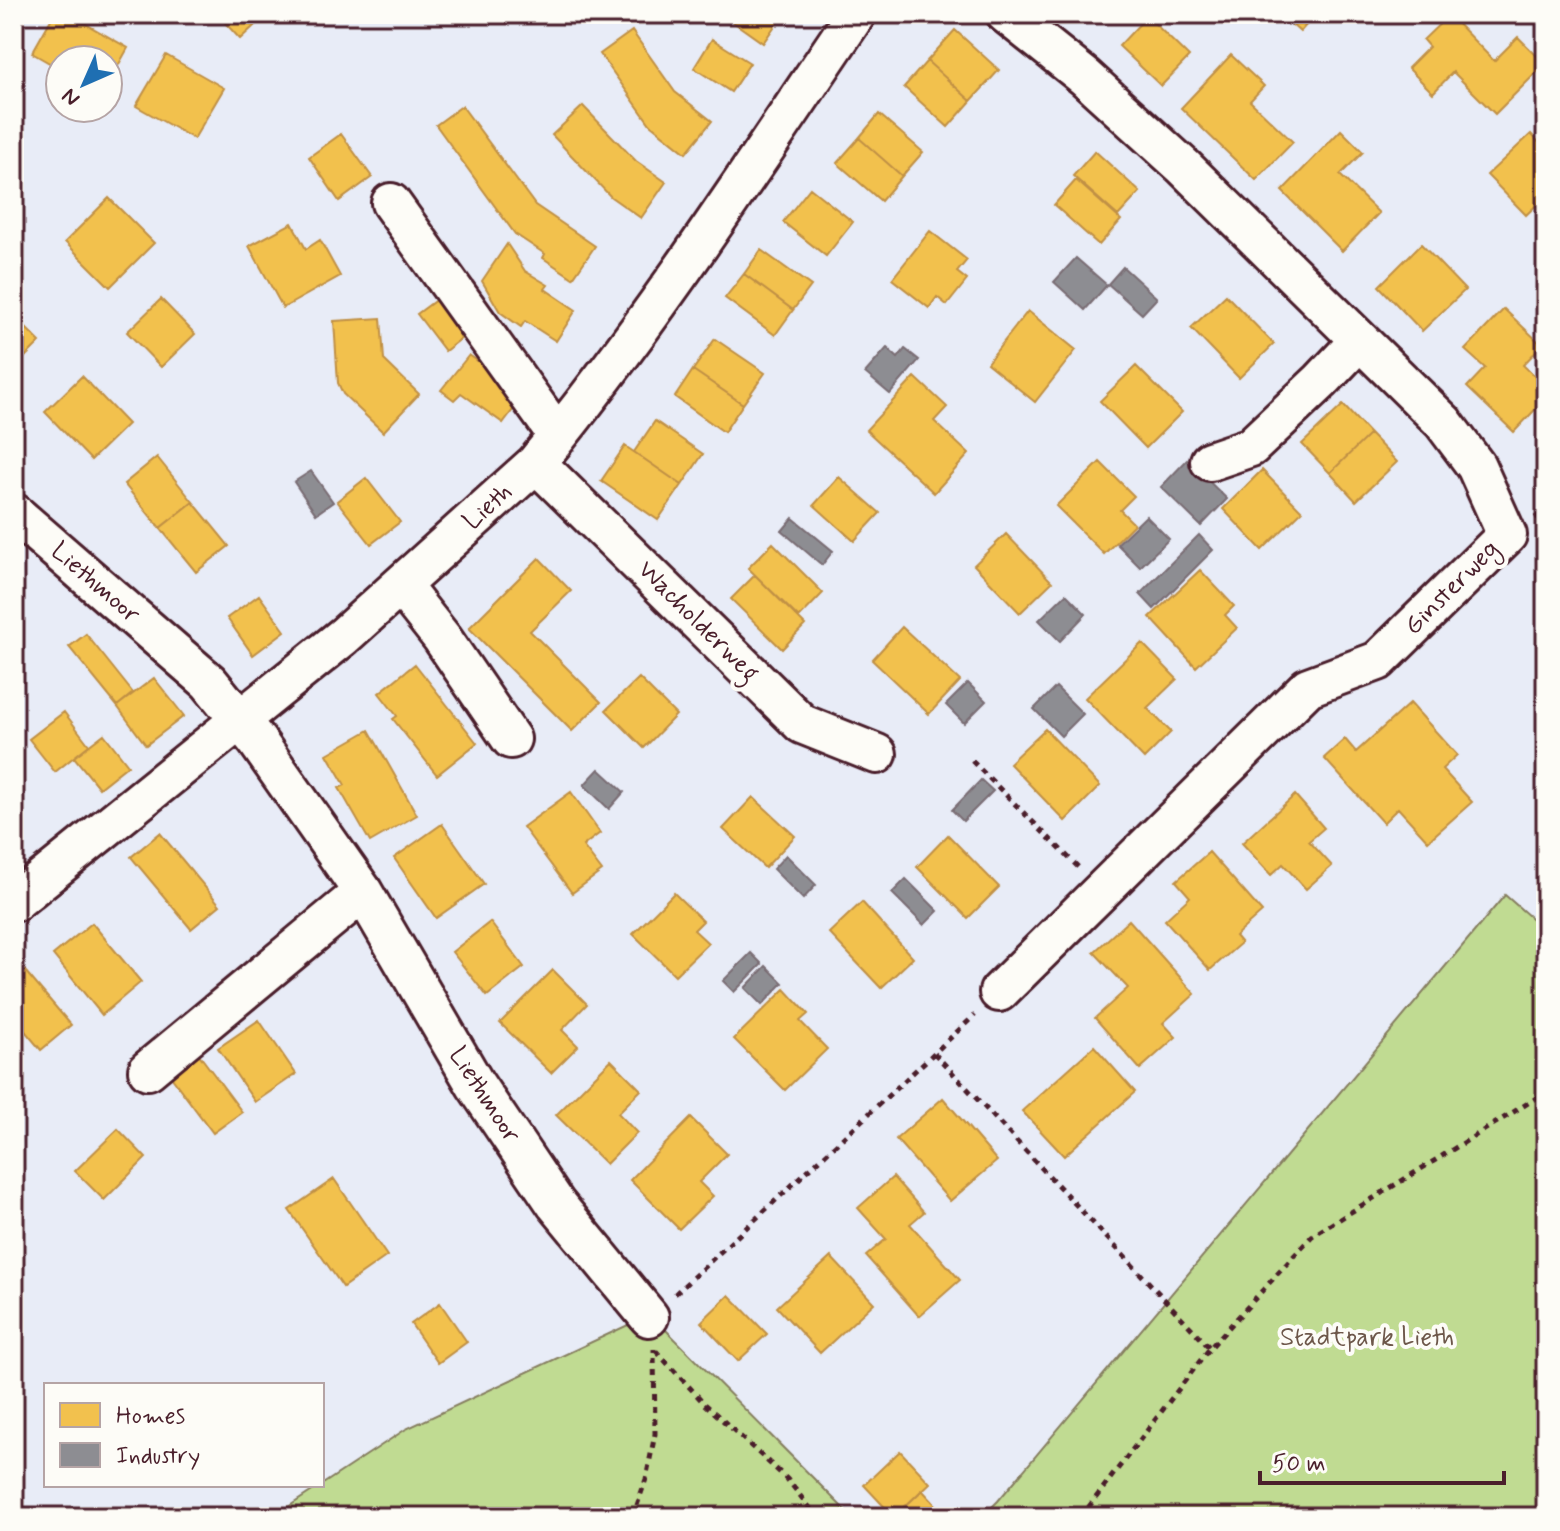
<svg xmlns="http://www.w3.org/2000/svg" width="1560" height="1531" font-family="Mynerve,sans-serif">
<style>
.green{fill:#c0db92;stroke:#857d5e;stroke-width:2}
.homes{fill:#f2c14e;stroke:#c09044;stroke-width:2}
.industry{fill:#8d8d92;stroke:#796c73;stroke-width:2}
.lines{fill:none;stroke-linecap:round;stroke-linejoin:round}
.minor-casing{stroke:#4a1f2b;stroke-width:44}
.path{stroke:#4a1f2b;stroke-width:5;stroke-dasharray:6 6;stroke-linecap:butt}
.minor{stroke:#fdfcf7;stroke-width:38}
.labels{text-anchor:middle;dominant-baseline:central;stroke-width:8;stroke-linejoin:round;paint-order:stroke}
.street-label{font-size:26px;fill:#4a1f2b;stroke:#fdfcf7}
.park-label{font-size:26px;fill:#6d574a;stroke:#fdfcf7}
</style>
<rect width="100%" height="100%" fill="#e8ecf7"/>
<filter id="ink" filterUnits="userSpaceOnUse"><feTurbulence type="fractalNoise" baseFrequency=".0125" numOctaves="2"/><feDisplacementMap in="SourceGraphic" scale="16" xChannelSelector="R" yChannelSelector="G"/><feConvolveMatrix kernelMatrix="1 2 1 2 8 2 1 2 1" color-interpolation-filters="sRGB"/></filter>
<g filter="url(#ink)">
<path class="green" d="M1505,895L1546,931V1517H982L998,1501Z
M628,1325L663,1327L852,1517H273L406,1429Z"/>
<path class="homes" d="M54,14H82L79,20L128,48L108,84V60H60V69L32,53Z
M217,14H267L240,39Z
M732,14H783L763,43L729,19Z
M1280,14H1316L1300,32Z
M1449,15L1494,61L1518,37L1545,64L1495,114L1453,72L1433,93L1408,68L1429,47L1423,40Z
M1147,16L1189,57L1161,86L1119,46Z
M955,30L999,70L971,101L927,61Z
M632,31L675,92L712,121L686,153L650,124L600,54Z
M712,39L750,63L731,92L694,68Z
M166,55L224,88L194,139L136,106Z
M1231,55L1264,86L1250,101L1293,142L1256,180L1181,108Z
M927,61L971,101L948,127L904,87Z
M462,106L535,205L595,246L573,278L543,258L545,254L515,234L436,125Z
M583,106L636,161L666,182L641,218L611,197L552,135Z
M879,114L923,152L902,176L859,138Z
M1341,130L1363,152L1340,175L1379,213L1342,251L1282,191Z
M341,134L372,177L339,201L309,157Z
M1531,134L1546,150V196L1526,215L1487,175Z
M859,138L902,176L881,201L837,163Z
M1095,151L1140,192L1118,216L1073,176Z
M1076,180L1121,220L1099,245L1054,205Z
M810,188L853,222L826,256L783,222Z
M109,198L154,243L110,287L65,242Z
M292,223L306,249L320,240L340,276L283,308L249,246Z
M930,231L967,260L957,272L967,280L947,305L937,297L929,308L892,279Z
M507,244L525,271L548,285L545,289L576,310L556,341L525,321L521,327L500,312L482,281Z
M1421,244L1465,290L1422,331L1379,286Z
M761,250L811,286L793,310L744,274Z
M744,274L793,310L775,335L725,298Z
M448,291L475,328L445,351L417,314Z
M1226,295L1274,344L1239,378L1191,328Z
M161,299L195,334L161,367L127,332Z
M1504,309L1542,345L1523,365L1546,387V398L1514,432L1467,387L1485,368L1465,350Z
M1028,311L1076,350L1035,402L987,363Z
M14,316L40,342L14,368Z
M381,318L384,360L419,394L383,432L343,394L338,383L334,321Z
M715,339L765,373L743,404L693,370Z
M469,355L525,394L503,423L461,393L454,400L441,390Z
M1136,366L1182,412L1146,448L1100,401Z
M693,370L743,404L724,432L675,397Z
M82,376L128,424L91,460L45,412Z
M915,377L947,407L934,421L969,454L934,493L866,430Z
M1343,405L1370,434L1330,473L1302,444Z
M655,421L703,454L682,485L634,452Z
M1370,434L1397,462L1356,501L1330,473Z
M625,446L682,485L658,520L601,481Z
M157,457L193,502L160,528L124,484Z
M1100,462L1134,496L1120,510L1134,524L1104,554L1056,506Z
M1262,470L1302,511L1262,550L1223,509Z
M839,477L880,513L854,541L814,505Z
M366,478L400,522L371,544L337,501Z
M193,502L229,546L196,572L160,528Z
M1006,534L1052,582L1020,613L974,565Z
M773,543L823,593L799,618L748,568Z
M539,558L571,591L530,631L601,702L572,731L469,628Z
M1200,570L1234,606L1225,615L1237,628L1196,667L1150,617Z
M755,575L805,625L782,649L731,599Z
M259,595L285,631L253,655L227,618Z
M902,627L960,681L929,714L872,660Z
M86,634L133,693L117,706L69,647Z
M1142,643L1177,679L1147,708L1171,732L1144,759L1085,698Z
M415,664L477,743L437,775L393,719L397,716L379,693Z
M154,678L184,716L146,745L117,706Z
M639,678L676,715L644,748L606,710Z
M1410,703L1457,755L1442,769L1472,802L1428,841L1398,808L1383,823L1324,758L1345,739L1356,752Z
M64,712L89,745L55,772L29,739Z
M1045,729L1100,786L1065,821L1009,763Z
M369,730L417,815L370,842L339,788L345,785L327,754Z
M104,734L128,765L99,788L74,757Z
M571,792L600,833L583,846L602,871L572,893L523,827Z
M1295,795L1324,828L1309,841L1332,866L1306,889L1283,864L1271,875L1242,843Z
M753,797L795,836L765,868L723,829Z
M442,824L484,884L436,918L394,858Z
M160,833L220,905L191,929L131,857Z
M948,835L999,887L968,918L917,867Z
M1209,852L1262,912L1235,936L1241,943L1210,970L1165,920L1190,897L1176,881Z
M674,893L703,921L694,930L708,943L675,975L633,934Z
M862,902L913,958L881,988L829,933Z
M1129,920L1195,994L1163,1023L1176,1037L1140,1069L1095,1018L1128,988L1094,952Z
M490,922L524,967L487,996L452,952Z
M92,923L141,982L102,1015L53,955Z
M14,958L71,1025L41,1050L14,1018Z
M553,970L587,1004L562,1030L578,1046L551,1073L500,1023Z
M785,989L808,1014L800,1021L827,1049L785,1090L734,1039Z
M259,1020L296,1074L255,1102L218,1048Z
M1094,1046L1135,1092L1064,1156L1022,1111Z
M198,1053L242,1112L213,1133L169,1074Z
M611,1060L641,1090L618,1113L637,1133L606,1164L556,1115Z
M943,1098L997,1161L950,1201L896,1139Z
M691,1118L727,1154L699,1182L713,1196L679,1229L630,1180Z
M118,1129L146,1158L104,1200L75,1171Z
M893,1177L924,1212L910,1224L960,1280L919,1316L866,1256L886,1239L858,1208Z
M334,1179L387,1256L343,1287L289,1210Z
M831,1257L874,1303L820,1353L777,1307Z
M729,1295L767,1334L738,1361L701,1322Z
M440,1303L467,1342L438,1363L411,1324Z
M900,1451L930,1483L894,1517L864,1485Z
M922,1490L947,1517H893H894Z"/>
<path class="industry" d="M1076,258L1107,285L1085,310L1054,282Z
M1123,267L1157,298L1142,314L1108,284Z
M887,348L898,358L905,349L919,360L890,394L865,373Z
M1187,460L1227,499L1201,526L1161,487Z
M311,471L333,502L316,514L294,482Z
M1146,516L1169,539L1140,567L1117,544Z
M793,518L833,551L822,565L782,531Z
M1199,535L1213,550L1154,609L1140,594Z
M1066,594L1086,614L1060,641L1039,620Z
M968,683L986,701L964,723L946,705Z
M1056,687L1083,714L1061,736L1034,709Z
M599,769L624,792L609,809L584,785Z
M981,780L993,791L963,821L952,810Z
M786,855L816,885L803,899L773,869Z
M906,879L938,911L924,925L892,893Z
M751,953L762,964L734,992L723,981Z
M766,966L783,983L762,1005L745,988Z"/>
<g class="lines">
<defs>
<path id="minor" d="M391,203L558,436
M1210,461L1251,447L1321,381L1359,341
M536,463L802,724L877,754
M14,513L209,682L257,741L363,892L475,1084L556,1204L649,1317
M401,586L442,638L511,739
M14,902L344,636L536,463C653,321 753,166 856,14
M999,992L1308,687L1378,661L1507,535L1476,466L1443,422L1184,167L1085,77L1006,14
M148,1070L363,892"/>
</defs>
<use href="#minor" class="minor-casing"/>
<path class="path" d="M1535,518L1546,512
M972,761L1079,868
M934,1053L1210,1348
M675,1294L975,1015
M656,1351L705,1404L787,1479L817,1517
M633,1517L646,1479L655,1434L654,1349
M1081,1517L1210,1348L1312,1236L1546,1092"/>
<use href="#minor" class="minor"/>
</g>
</g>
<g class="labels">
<g class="street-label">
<text transform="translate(488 507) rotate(-42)">Lieth</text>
<text transform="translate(95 583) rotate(41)">Liethmoor</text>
<text transform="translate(1452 588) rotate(-45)">Ginsterweg</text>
<text transform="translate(698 622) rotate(45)">Wacholderweg</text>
<text transform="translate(484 1095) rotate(57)">Liethmoor</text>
</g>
<g class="park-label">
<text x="1367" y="1338">Stadtpark Lieth</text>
</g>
</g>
<rect width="1560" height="1531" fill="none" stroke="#fdfcf7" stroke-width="48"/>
<rect x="24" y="24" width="1512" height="1483" fill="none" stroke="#4a1f2b" stroke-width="3" filter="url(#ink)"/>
<rect x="44" y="1383" width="280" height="104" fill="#fdfcf7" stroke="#b5a4a5" stroke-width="2"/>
<rect x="60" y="1403" width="40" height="24" fill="#f2c14e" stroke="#b5a4a5" stroke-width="2"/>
<text x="116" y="1423" font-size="24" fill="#4a1f2b">Homes</text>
<rect x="60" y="1443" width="40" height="24" fill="#8d8d92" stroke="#b5a4a5" stroke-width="2"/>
<text x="116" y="1463" font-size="24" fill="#4a1f2b">Industry</text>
<g transform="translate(84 84) rotate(225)"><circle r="38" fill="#fdfcf7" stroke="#b5a4a5" stroke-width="2"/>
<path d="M0-6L14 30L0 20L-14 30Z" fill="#1f6fb2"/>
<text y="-12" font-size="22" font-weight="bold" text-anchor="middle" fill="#4a1f2b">N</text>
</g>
<path d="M1260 1471v12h244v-12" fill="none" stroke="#4a1f2b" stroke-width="4"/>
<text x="1272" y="1471" font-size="24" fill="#4a1f2b" stroke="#fdfcf7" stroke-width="6" paint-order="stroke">50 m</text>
</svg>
